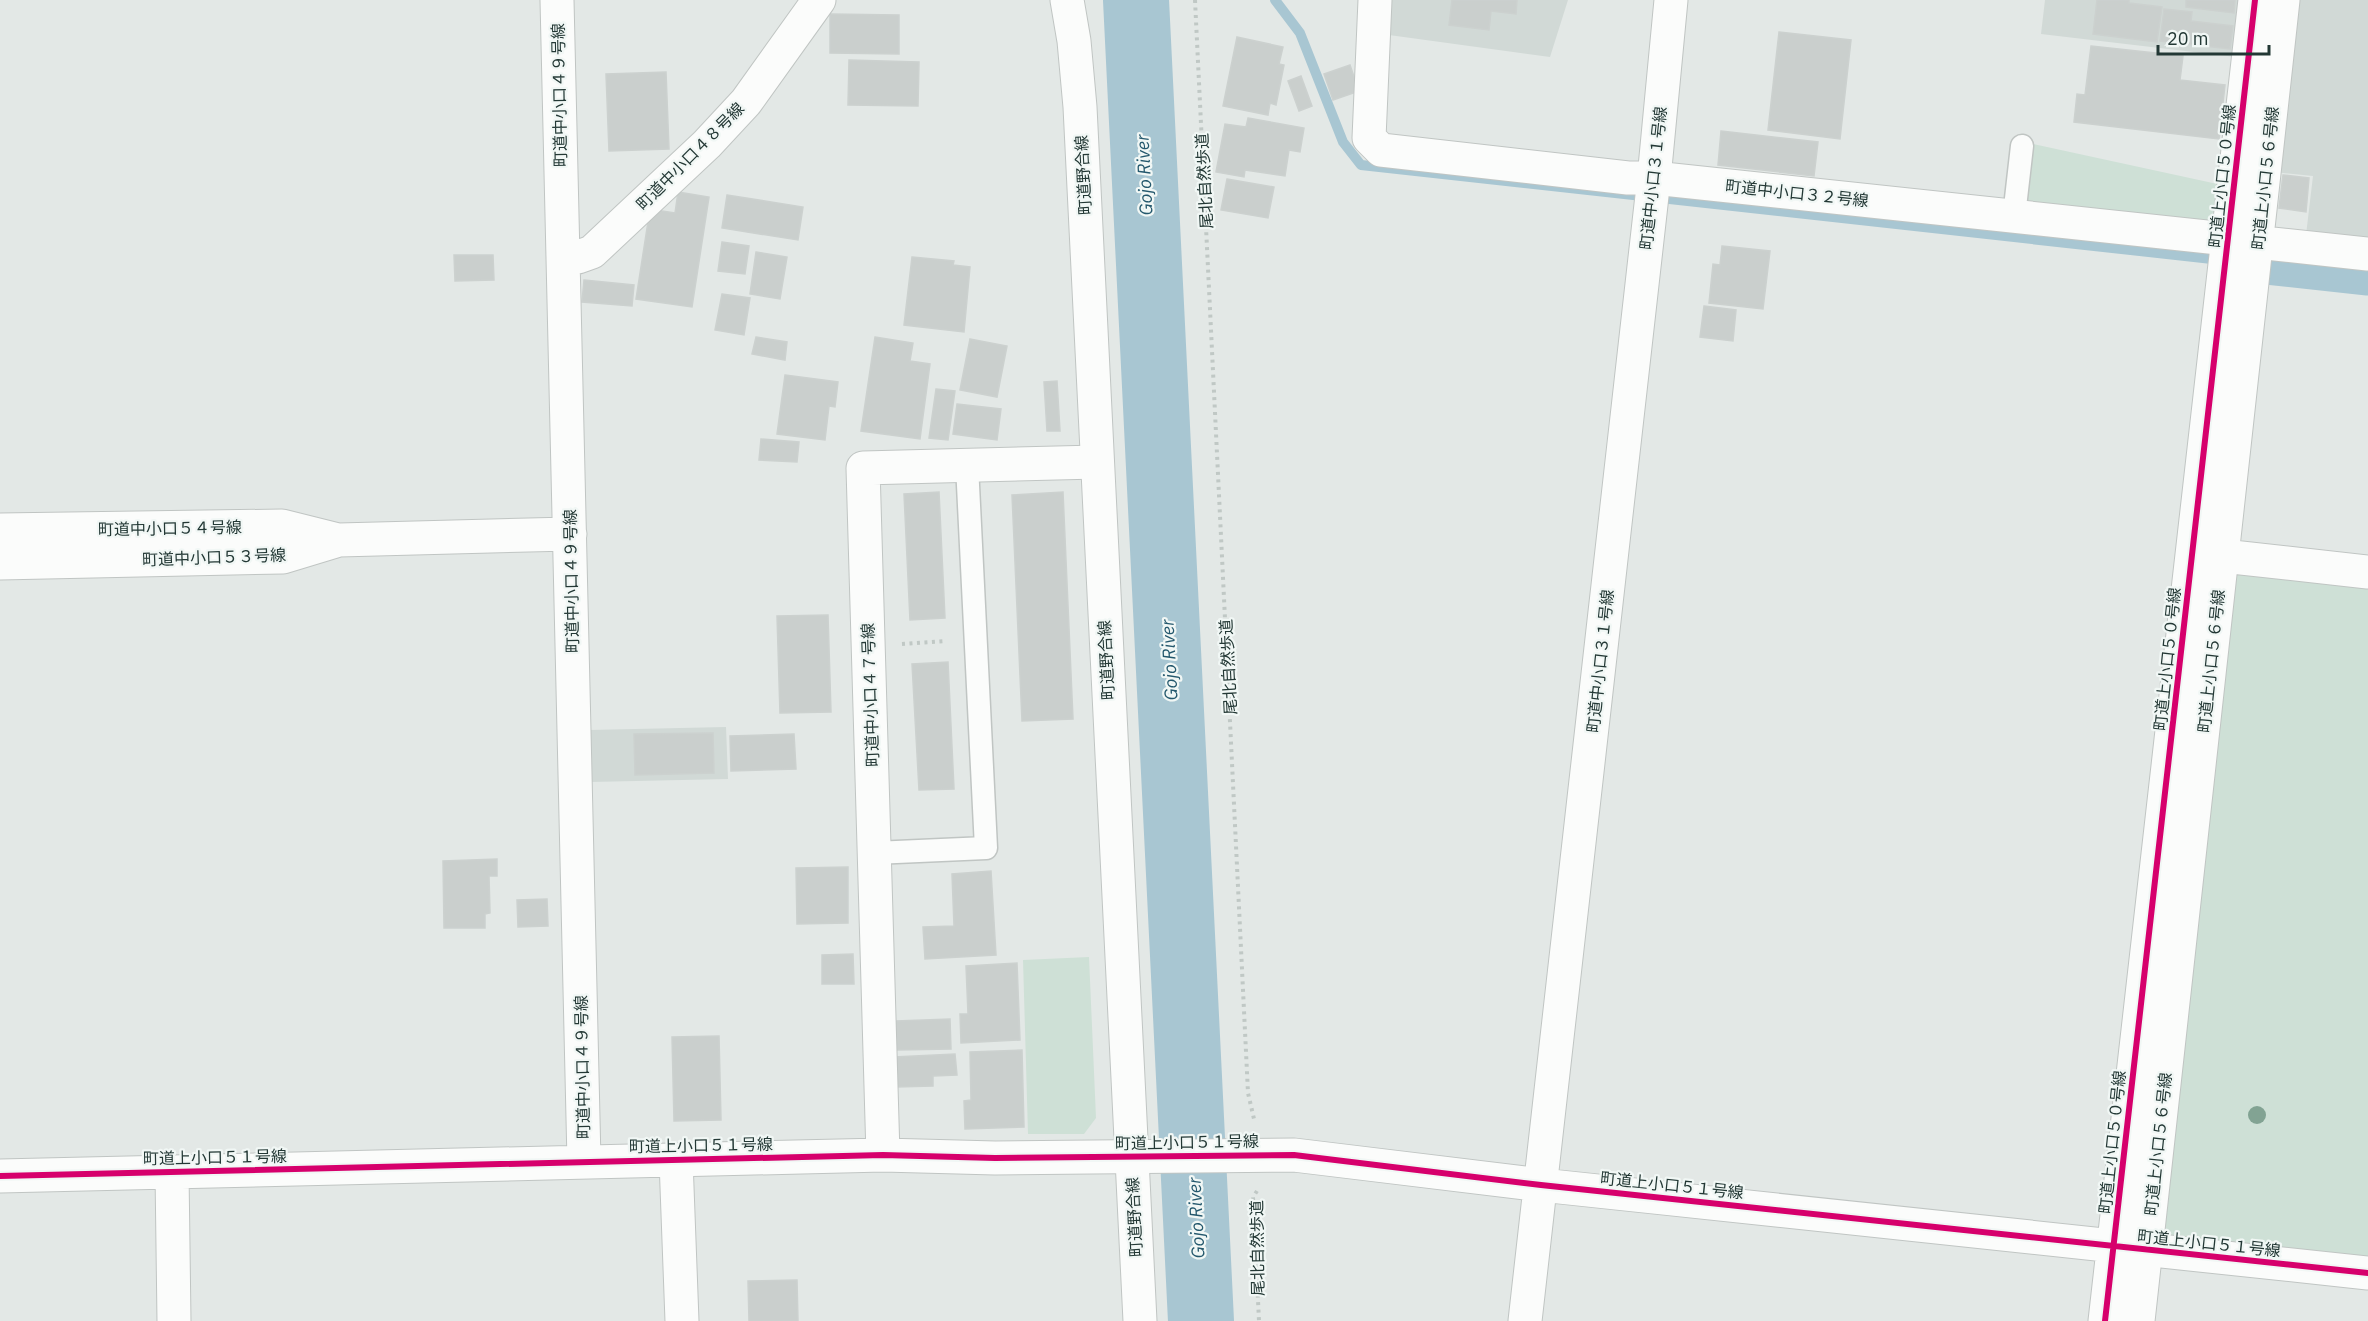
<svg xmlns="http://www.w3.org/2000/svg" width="2368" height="1321" font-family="'IBM Plex Sans','Noto Sans JP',sans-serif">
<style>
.built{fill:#d1d9d6}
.green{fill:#cee0d6}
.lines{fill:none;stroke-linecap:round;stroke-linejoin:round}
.stream{stroke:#a8c6d2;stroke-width:10}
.canal{stroke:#a8c6d2;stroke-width:39}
.river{stroke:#a8c6d2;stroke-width:66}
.building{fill:#cacfcd;stroke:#ccd1cf;stroke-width:1.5}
.service-casing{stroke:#c0c5c3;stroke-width:25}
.minor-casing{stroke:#c0c5c3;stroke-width:35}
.tertiary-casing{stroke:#c0c5c3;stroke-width:35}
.path{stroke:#c0c8c5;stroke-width:4;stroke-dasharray:3 4.5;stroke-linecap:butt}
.service{stroke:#fbfcfb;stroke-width:22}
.minor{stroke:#fbfcfb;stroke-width:33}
.tertiary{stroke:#fbfcfb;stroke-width:33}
.cycleway-casing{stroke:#f1f7f5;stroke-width:10}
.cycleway{stroke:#d6006c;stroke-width:6}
.tree{fill:#82a393}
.labels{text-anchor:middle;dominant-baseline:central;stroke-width:4.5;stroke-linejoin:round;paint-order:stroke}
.street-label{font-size:16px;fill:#233835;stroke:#f1f7f5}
.water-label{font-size:18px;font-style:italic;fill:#24586d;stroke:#f1f7f5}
</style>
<rect width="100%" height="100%" fill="#e3e8e6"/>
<path class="built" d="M1382,0H1568L1550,57L1389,35Z
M2045,0H2242L2236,57L2041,34Z
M2292,0H2368V242L2306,235L2313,176L2274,172Z
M726,727L728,779L590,782L589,730Z"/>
<path class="green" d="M2029,143L2222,185L2218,226L2023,204Z
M2231,569L2368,584V1257L2158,1234Z
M1089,957L1096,1118L1084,1134H1028L1023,960Z"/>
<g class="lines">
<path class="stream" d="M1275,0L1300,33L1343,142L1361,165L2221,260"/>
<path class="canal" d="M2239,262L2368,276"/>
<path class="river" d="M1136,0L1201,1321"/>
</g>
<path class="building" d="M1452,0H1517L1516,14L1491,11L1489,30L1449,25Z
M2097,0H2129V3L2162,7L2157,42L2093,34Z
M2186,0H2235L2234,13L2186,7Z
M2164,9L2192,12L2191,21L2233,26L2230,49L2160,41Z
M830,14L899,15V54L830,53Z
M1779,32L1851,40L1840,139L1768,130Z
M1237,37L1283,47L1279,64L1284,65L1276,105L1270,103L1268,115L1223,106Z
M2091,46L2183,56L2180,80L2225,85L2219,139L2074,122L2077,94L2085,95Z
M849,60L919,62L918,106L848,105Z
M1350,65L1359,91L1333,100L1324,74Z
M666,72L669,149L609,151L606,74Z
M1301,76L1312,106L1299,111L1288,81Z
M1248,118L1304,128L1300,152L1289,150L1285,176L1245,170L1244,177L1216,172L1225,124L1246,127Z
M1721,131L1818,142L1814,176L1718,165Z
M2283,175L2309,178L2306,212L2279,208Z
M1227,179L1274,187L1268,218L1221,210Z
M678,192L709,197L692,307L636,299L650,209L675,213Z
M727,195L803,207L798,240L722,228Z
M722,242L749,246L745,274L718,271Z
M1722,246L1770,251L1763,309L1709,303L1713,264L1720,265Z
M756,252L787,257L780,299L750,294Z
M454,255H493L494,280L455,281Z
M912,257L954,261L953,265L970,267L964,332L904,325Z
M584,280L634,285L632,306L582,302Z
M722,294L750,298L744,335L715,330Z
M1704,306L1736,310L1733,341L1700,337Z
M756,337L787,342L785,360L752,354Z
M875,337L913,343L910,361L930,364L920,439L861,431Z
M970,339L1007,346L997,397L960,390Z
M785,375L838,382L835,407L829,406L825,440L777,434Z
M1057,381L1060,431H1047L1044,382Z
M936,389L955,391L948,440L929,438Z
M957,404L1001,409L997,440L953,434Z
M761,439L799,442L797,462L759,460Z
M939,492L945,618L910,620L904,494Z
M1063,492L1073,719L1022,721L1012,495Z
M828,615L831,712L780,713L777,616Z
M948,662L954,789L919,790L912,664Z
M713,733L714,773L635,775L634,734Z
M794,734L796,769L731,771L730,736Z
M497,859V876H489L490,913L485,914V928H444L443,861Z
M848,867V923L797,924L796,868Z
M991,871L996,955L925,959L923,927L954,926L952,874Z
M547,899L548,926L518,927L517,900Z
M853,954L854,984H822V955Z
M1017,963L1020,1040L961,1043L960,1014H968L966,966Z
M950,1019L951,1049L897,1050L896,1021Z
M719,1036L721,1120L674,1121L672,1037Z
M1022,1050L1024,1127L965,1129L964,1101L971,1100L970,1052Z
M955,1054L957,1075L933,1076V1086L896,1087L894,1057Z
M797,1280L798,1321H749L748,1281Z"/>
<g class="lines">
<defs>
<path id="service" d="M2014,216L2022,146
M874,853L986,848L967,465"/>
<path id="minor" d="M557,0L584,1161
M1375,0L1369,138L1381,150L1628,178H1654L2368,254
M563,258L578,257L592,252L707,144L746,102L819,0
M0,530L282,526L338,540
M2201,549L2215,551L2223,556L2368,572
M0,563L283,557L339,540L570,534
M883,1155L863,468L1097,462
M676,1160L682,1321
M172,1172L174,1321
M0,1176L883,1155L995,1158L1294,1155L1541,1185L2368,1273
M1525,1321L1654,178L1671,0
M2105,1321L2255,0
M2138,1321L2283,0"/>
<path id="tertiary" d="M1067,0L1074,41L1080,107L1140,1321"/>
</defs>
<use href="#service" class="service-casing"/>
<use href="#minor" class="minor-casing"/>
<use href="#tertiary" class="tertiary-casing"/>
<path class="path" d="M1195,0L1248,1093L1254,1119
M902,644L945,641
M1257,1191L1253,1197L1259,1321"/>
<use href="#service" class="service"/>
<use href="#minor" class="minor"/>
<use href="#tertiary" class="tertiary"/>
<defs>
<path id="cycleway" d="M0,1176L883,1155L995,1158L1294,1155L1541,1185L2368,1273
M2105,1321L2255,0"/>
</defs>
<use href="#cycleway" class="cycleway-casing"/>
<use href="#cycleway" class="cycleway"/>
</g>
<circle class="tree" cx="2257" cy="1115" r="9"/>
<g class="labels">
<g class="street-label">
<text transform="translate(559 95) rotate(-91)">町道中小口４９号線</text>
<text transform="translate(690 156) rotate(-45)">町道中小口４８号線</text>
<text transform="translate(1083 175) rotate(-93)">町道野合線</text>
<text transform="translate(2222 176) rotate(-84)">町道上小口５０号線</text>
<text transform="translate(1653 178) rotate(-84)">町道中小口３１号線</text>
<text transform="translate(2265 178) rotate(-84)">町道上小口５６号線</text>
<text transform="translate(1204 181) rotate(-93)">尾北自然歩道</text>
<text transform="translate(1797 193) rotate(6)">町道中小口３２号線</text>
<text transform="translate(170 528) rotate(-1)">町道中小口５４号線</text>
<text transform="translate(214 557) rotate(-2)">町道中小口５３号線</text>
<text transform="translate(571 581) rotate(-91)">町道中小口４９号線</text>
<text transform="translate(2167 659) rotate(-84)">町道上小口５０号線</text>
<text transform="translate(1106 660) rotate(-93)">町道野合線</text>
<text transform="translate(1600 661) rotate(-84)">町道中小口３１号線</text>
<text transform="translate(2211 661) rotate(-84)">町道上小口５６号線</text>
<text transform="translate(1228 667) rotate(-93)">尾北自然歩道</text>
<text transform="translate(870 695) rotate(-92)">町道中小口４７号線</text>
<text transform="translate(582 1067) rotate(-91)">町道中小口４９号線</text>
<text transform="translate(1187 1142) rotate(-1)">町道上小口５１号線</text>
<text transform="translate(2112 1142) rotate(-84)">町道上小口５０号線</text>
<text transform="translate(2158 1144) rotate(-84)">町道上小口５６号線</text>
<text transform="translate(701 1145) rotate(-1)">町道上小口５１号線</text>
<text transform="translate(215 1157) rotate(-1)">町道上小口５１号線</text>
<text transform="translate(1672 1185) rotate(6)">町道上小口５１号線</text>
<text transform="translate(1134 1217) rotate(-93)">町道野合線</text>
<text transform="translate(2209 1243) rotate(6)">町道上小口５１号線</text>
<text transform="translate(1257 1248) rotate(-91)">尾北自然歩道</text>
</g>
<g class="water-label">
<text transform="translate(1144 175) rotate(-93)">Gojo River</text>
<text transform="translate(1169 660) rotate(-93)">Gojo River</text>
<text transform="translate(1196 1218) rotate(-93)">Gojo River</text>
</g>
</g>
<path d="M2158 45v9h111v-9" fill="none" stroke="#233835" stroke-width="3"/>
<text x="2167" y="45" font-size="18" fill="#233835" stroke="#f1f7f5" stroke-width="4.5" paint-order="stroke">20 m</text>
</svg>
